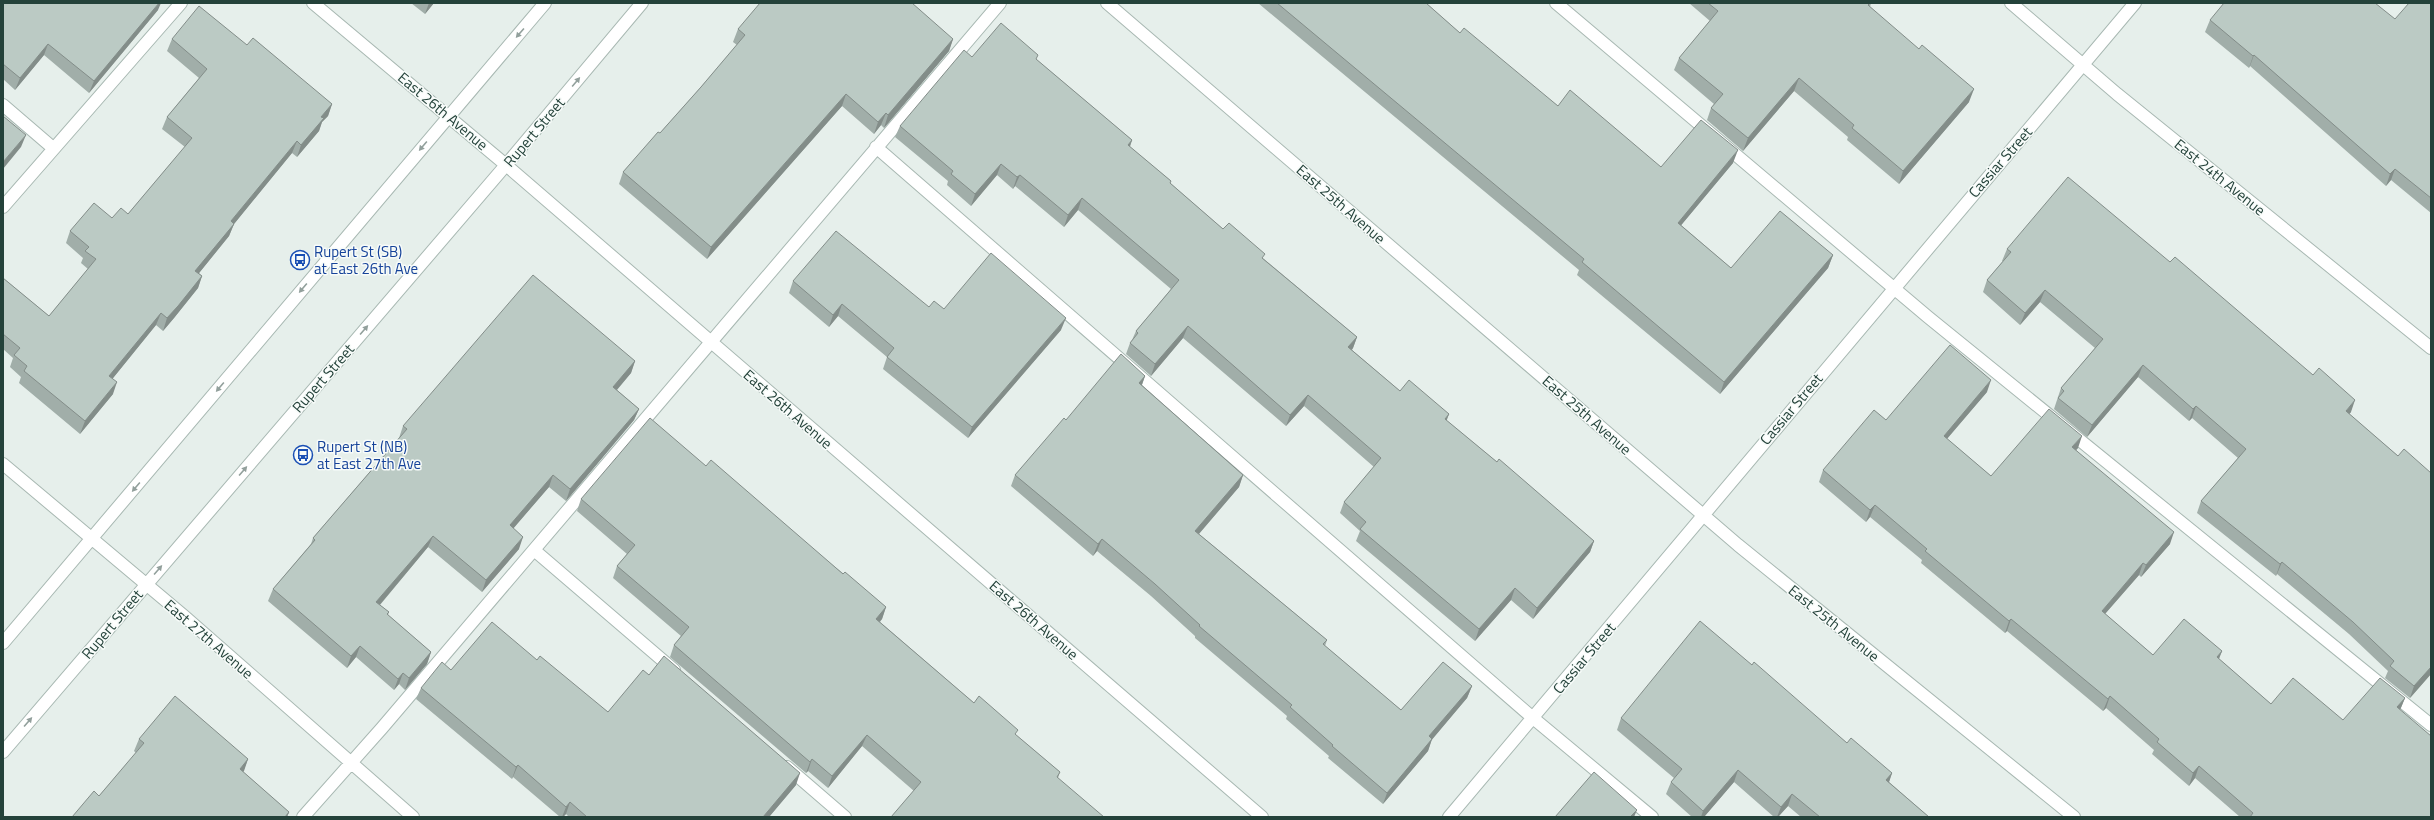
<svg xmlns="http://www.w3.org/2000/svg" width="2434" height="820" font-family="'Titillium Web',sans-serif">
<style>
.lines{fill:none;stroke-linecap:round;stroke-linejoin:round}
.minor-casing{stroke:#a8b8b2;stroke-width:14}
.minor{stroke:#fff;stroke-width:12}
.wall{fill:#a1aea9}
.shaded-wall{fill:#838d89}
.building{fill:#bbcac4;stroke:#838d89}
.oneway{fill:#92a09c}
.labels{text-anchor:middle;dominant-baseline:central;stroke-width:3;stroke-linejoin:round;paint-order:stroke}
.street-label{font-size:15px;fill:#24423a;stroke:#f7fbf9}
.transit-label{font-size:15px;fill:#164399;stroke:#f7fbf9;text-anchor:start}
</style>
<rect width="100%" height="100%" fill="#e6efeb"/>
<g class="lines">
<defs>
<path id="minor" d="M313,3L506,165L1262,817
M1107,3L1738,545L2074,817
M1556,3L1928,317L2431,725
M2011,3L2117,94L2431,348
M3,105L53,148
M876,147L1533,718L1652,817
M3,207L181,3
M3,464L184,616L413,817
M534,550L674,670
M3,643L545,3
M3,752L506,165L642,3
M787,767L845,817
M303,817L382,728L1000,3
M1449,817L2135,3"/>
</defs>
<use href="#minor" class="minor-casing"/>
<use href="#minor" class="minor"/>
</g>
<path class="wall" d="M3,3L158,10L89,93L44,55L15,90L3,79Z
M411,3H434L425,14Z
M1258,3H1426L1460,33L1558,106L1661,167L1733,163L1681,225L1731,268L1833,255L1828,268L1720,394L1577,275L1579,270Z
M1689,3H1871L1870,7L1969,102L1899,184L1847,140L1848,137L1794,91L1743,151L1707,120L1711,108L1714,104L1674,70L1679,58L1710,21Z
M2431,3V213L2391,180L2386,186L2250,66L2249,68L2205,32L2210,20L2395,19Z
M738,29L953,39L949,51L884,128L881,125L874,134L842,106L707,259L619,184L623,172L660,133L701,87L737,45L733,42Z
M172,39L247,45L332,104L328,116L322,122L319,131L297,157L292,153L234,224L229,236L199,273L202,276L198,288L174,318L163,331L156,325L113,378V394L80,434L19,383L21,377L10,367L13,358L3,349V278L49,316L88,269L81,263L83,258L66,243L70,231L112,218L128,214L185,147L162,129L167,117L199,78L167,51Z
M972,57L1037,60L1132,140L1130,147L1171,181L1170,183L1223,229L1264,259L1357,337L1353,348L1352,350L1400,391L1449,414L1446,420L1497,462L1594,541L1590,552L1533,619L1511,600L1475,641L1356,541L1360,531L1340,513L1344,502L1374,467L1304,406L1286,426L1183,338L1151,376L1126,354L1130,343L1132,340L1136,331L1171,289L1078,210L1064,227L1015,186L1013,189L997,175L971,206L947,185L948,181L895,137L900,126Z
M2007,249L2351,412L2349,414L2398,456L2431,473V674L2410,698L2385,678L2388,671L2349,634L2277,574L2276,576L2197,513L2201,501L2238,458L2192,418L2189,421L2138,377L2087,437L2054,409L2061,388L2095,348L2040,302L2020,325L1983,292L1987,280L2003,261H2002Z
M793,281L929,307L1061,330L968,438L883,369L887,357L838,316L829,327L789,293Z
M635,361L631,373L617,390L639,409L634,420L566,501L549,487L513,528L519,549L482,592L428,547L380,605L389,612L388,615L431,652L427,664L405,690L399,684L394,690L356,657L347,668L268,601L273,589L311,544L313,538L399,438L403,426Z
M1145,376L1142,385L1243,475L1239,487L1199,534L1327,640L1325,646L1401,710L1472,686L1467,698L1432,739L1428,751L1383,804L1328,758L1329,756L1286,719L1287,716L1195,638V636L1151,596L1097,551L1093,556L1011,486L1015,475L1066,420Z
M1987,392L1947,439L1991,476L2078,448L2076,450L2170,544L2141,577L2139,575L2105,614L2153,655L2222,651L2219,659L2271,704L2343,720L2405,698L2400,710L2431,817H2240L2195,778L2189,786L2152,754L2154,750L2106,708L2103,711L2007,631L2005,633L1921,563L1922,560L1870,517L1866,522L1819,482L1823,470L1886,420Z
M706,466L886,607L882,619L880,622L974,703L1017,736L1060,772L1058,778L914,791L862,746L828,788L808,771L806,773L670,657L674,645L681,636L613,578L617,566L627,554L577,511L581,499Z
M537,660L608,712L649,675L796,785L769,817H569L566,814L563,817H560L513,777L512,779L416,699L421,688L451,670Z
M1752,665L1847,743L1892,773L1889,782L1929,817H1801L1788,806L1778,817H1774L1734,782L1704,817H1692L1666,794L1671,782L1674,778L1617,730L1621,718Z
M139,739L248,759L243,772L289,812L287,817H72L99,796L136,753L134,751Z"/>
<path class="shaded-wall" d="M159,3H161L158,10L89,93L94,81Z
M429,3H434L425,14Z
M953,39L949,51L884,128L888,115Z
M48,44L44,55L15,90L20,78Z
M2254,55L2250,66L2249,68L2253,56Z
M1799,78L1794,91L1743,151L1748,138Z
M1974,89L1969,102L1899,184L1903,171Z
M846,94L842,106L707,259L711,247Z
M332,104L328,116L322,122L319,131L297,157L301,145L321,117Z
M886,113L881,125L874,134L878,122Z
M26,135L21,147L3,169V162Z
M1132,140L1128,151V145Z
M297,141L292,153L234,224L229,236L191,283L195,271L231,221Z
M1738,150L1733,163L1673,235L1678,223Z
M1001,164L997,175L971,206L975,194Z
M2395,169L2391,180L2386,186L2390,174Z
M1020,175L1015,186L1013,189L1017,177Z
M1082,198L1078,210L1064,227L1068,215Z
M1833,255L1828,268L1720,394L1724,382Z
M202,276L198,288L174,318L163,331L167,318Z
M2045,290L2040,302L2020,325L2025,313Z
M842,304L838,316L829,327L833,315Z
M161,313L156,325L105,388L109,376Z
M1066,318L1061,330L968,438L972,427Z
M1188,326L1183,338L1151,376L1155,364Z
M1357,337L1353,348L1344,359L1348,347Z
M635,361L631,373L609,399L613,387Z
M2143,365L2138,377L2087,437L2092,425Z
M1145,376L1141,387L1139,383Z
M1991,380L1987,392L1939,448L1944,436Z
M117,382L113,394L80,434L85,421Z
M1308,395L1304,406L1286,426L1290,415Z
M2355,400L2351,412L2342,423L2346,411Z
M2196,406L2192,418L2189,421L2193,409Z
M639,409L634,420L566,501L570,489Z
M1449,414L1445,425V419Z
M2082,436L2078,448L2068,459L2072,447Z
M553,475L549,487L506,537L510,525Z
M1243,475L1239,487L1191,543L1195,531Z
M1875,505L1870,517L1866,522L1870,510Z
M2174,532L2170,544L2141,577L2146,565Z
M433,536L428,547L372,614L376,602Z
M523,537L519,549L482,592L486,580Z
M1102,539L1097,551L1093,556L1098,544Z
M1594,541L1590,552L1533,619L1537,608Z
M2282,562L2277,574L2276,576L2280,564Z
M2143,563L2139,575L2097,623L2102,611Z
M1515,588L1511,600L1475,641L1479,629Z
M886,607L882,619L872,630L876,619Z
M2011,619L2007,631L2005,633L2009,621Z
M360,646L356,657L347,668L351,656Z
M2222,651L2217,663V657Z
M431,652L427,664L405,690L409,678Z
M2431,667V674L2410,698L2414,686Z
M403,673L399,684L394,690L398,679Z
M1472,686L1467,698L1425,748L1429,736Z
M2110,696L2106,708L2103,711L2108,699Z
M2405,698L2400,710L2397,707Z
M867,735L862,746L828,788L832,776Z
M1432,739L1428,751L1383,804L1387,793Z
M248,759L244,771L235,781L240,769Z
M812,759L808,771L806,773L810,762Z
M518,765L513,777L512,779L516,767Z
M2199,766L2195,778L2189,786L2193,773Z
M1738,770L1734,782L1704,817H1701L1703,811Z
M800,773L796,785L769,817H763Z
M1892,773L1888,785L1886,780Z
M1792,794L1788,806L1778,817H1777L1781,807Z
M570,802L566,814L563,817H562L566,807Z
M1637,810L1634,817H1630Z
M289,812L287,817H285Z"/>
<path class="building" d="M3,3H159L94,81L48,44L20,78L3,64Z
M760,3H912L953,39L888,115L886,113L878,122L846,94L711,247L623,172L658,132L660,133L701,87L745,35L738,29Z
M1277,3H1426L1460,33L1464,28L1558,106L1570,90L1661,167L1701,120L1738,150L1678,223L1731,268L1780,211L1833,255L1724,382L1582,262L1584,259Z
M1708,3H1870L1868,5L1919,49L1922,45L1974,89L1903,171L1852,128L1854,125L1799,78L1748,138L1711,108L1723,94L1679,58L1718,11Z
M2224,3H2375L2395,19L2409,3H2431V198L2395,169L2390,174L2254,55L2253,56L2210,20Z
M199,6L247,45L253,38L332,104L321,117L324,118L301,145L297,141L231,221L234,224L195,271L202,276L178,306L167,318L161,313L109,376L117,382L85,421L24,371L27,366L14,355L20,348L3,334V278L49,316L96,259L85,251L89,247L70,231L94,203L112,218L121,208L128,214L192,138L167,117L207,69L172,39Z
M1001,23L1038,55L1036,59L1132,140L1128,145L1171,181L1170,183L1223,229L1229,223L1265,254L1262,258L1357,337L1348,347L1400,391L1409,380L1449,414L1445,419L1497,462L1499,459L1594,541L1537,608L1515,588L1479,629L1360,529L1366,522L1344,502L1381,458L1308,395L1290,415L1188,326L1155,364L1130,343L1138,333L1136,331L1179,280L1082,198L1068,215L1020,175L1017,177L1001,164L975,194L951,174L953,171L900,126L964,50L972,57Z
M3,116L26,135L3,162Z
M2068,177L2170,262L2175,257L2313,375L2319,368L2355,400L2346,411L2398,456L2404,449L2431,473V667L2414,686L2390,666L2394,661L2353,622L2282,562L2280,564L2201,501L2246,449L2196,406L2193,409L2143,365L2092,425L2058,398L2064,391L2061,388L2103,339L2045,290L2025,313L1987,280L2011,252L2007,249Z
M836,231L929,307L934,301L944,309L991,253L1066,318L972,427L887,357L894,348L842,304L833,315L793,281Z
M533,275L635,361L613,387L639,409L570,489L553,475L510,525L523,537L486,580L433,536L376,602L389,612L387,614L431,652L409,678L403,673L398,679L360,646L351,656L273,589L315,540L313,538L407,429L403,426Z
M1950,345L1991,380L1944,436L1991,476L2049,409L2082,436L2072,447L2174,532L2146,565L2143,563L2102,611L2153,655L2184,619L2222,651L2217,657L2271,704L2293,678L2343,720L2380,678L2405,698L2397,707L2431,736V817H2250L2253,813L2199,766L2193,773L2157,742L2159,739L2110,696L2108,699L2011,619L2009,621L1925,551L1927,549L1875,505L1870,510L1823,470L1874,410L1886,420Z
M1121,354L1145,376L1139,383L1243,475L1195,531L1327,640L1323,644L1401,710L1443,662L1472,686L1429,736L1432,739L1387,793L1332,746L1333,745L1290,707L1292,705L1199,626L1200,625L1155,584L1102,539L1098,544L1015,475L1064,418L1066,420Z
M650,418L706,466L711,460L843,574L845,572L886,607L876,619L974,703L979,696L1018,730L1015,734L1060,772L1057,777L1104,817H891L921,782L867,735L832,776L812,759L810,762L674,645L689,627L617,566L635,545L581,499Z
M1700,621L1752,665L1754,662L1847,743L1851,738L1892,773L1886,780L1929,817H1820L1792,794L1781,807L1738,770L1703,811L1671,782L1682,769L1621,718Z
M492,622L537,660L540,656L608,712L643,670L649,675L664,656L800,773L763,817H587L570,802L566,807L518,765L516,767L421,688L442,662L451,670Z
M175,696L248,759L240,769L289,812L285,817H72L94,791L99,796L144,743L139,739Z
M1594,772L1637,810L1630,817H1555Z"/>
<defs><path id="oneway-solid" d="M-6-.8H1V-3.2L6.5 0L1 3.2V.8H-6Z"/></defs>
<g class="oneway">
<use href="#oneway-solid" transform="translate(520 33) rotate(131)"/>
<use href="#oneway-solid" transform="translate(576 82) rotate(-50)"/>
<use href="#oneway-solid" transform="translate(423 146) rotate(130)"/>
<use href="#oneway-solid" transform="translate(303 288) rotate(130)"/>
<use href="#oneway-solid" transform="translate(364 330) rotate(-49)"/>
<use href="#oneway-solid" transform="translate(220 387) rotate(130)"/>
<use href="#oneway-solid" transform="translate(243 471) rotate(-49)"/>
<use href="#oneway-solid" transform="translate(136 487) rotate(130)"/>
<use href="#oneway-solid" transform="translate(158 570) rotate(-49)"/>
<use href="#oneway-solid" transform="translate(28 722) rotate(-49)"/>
</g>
<defs>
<symbol id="bus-ring" viewBox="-11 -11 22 22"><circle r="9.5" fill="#f7fbf9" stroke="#1a4fb4" stroke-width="1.5"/><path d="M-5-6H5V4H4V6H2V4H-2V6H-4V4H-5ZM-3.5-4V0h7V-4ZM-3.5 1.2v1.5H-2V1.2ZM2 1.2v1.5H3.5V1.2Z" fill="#1a4fb4"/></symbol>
</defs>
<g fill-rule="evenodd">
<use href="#bus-ring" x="289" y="249" width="22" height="22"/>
<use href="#bus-ring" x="292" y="444" width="22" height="22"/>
</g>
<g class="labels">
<g class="street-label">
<text transform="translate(443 111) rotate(40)">East 26th Avenue</text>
<text transform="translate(534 132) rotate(-50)">Rupert Street</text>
<text transform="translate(2000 162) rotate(-49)">Cassiar Street</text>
<text transform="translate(2220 177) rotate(39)">East 24th Avenue</text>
<text transform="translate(1341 204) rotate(41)">East 25th Avenue</text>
<text transform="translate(323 378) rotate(-49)">Rupert Street</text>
<text transform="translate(788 409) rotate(41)">East 26th Avenue</text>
<text transform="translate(1791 409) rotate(-50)">Cassiar Street</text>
<text transform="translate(1587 415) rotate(41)">East 25th Avenue</text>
<text transform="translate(1034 620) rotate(41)">East 26th Avenue</text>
<text transform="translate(1834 623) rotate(39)">East 25th Avenue</text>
<text transform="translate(112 624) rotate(-50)">Rupert Street</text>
<text transform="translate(209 639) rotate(41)">East 27th Avenue</text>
<text transform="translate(1584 658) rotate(-50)">Cassiar Street</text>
</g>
<g class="transit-label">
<text x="314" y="251">Rupert St (SB)<tspan x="314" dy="17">at East 26th Ave</tspan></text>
<text x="317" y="446">Rupert St (NB)<tspan x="317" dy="17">at East 27th Ave</tspan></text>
</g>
</g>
<rect width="2434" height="820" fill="none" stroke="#24423a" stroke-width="8"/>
</svg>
